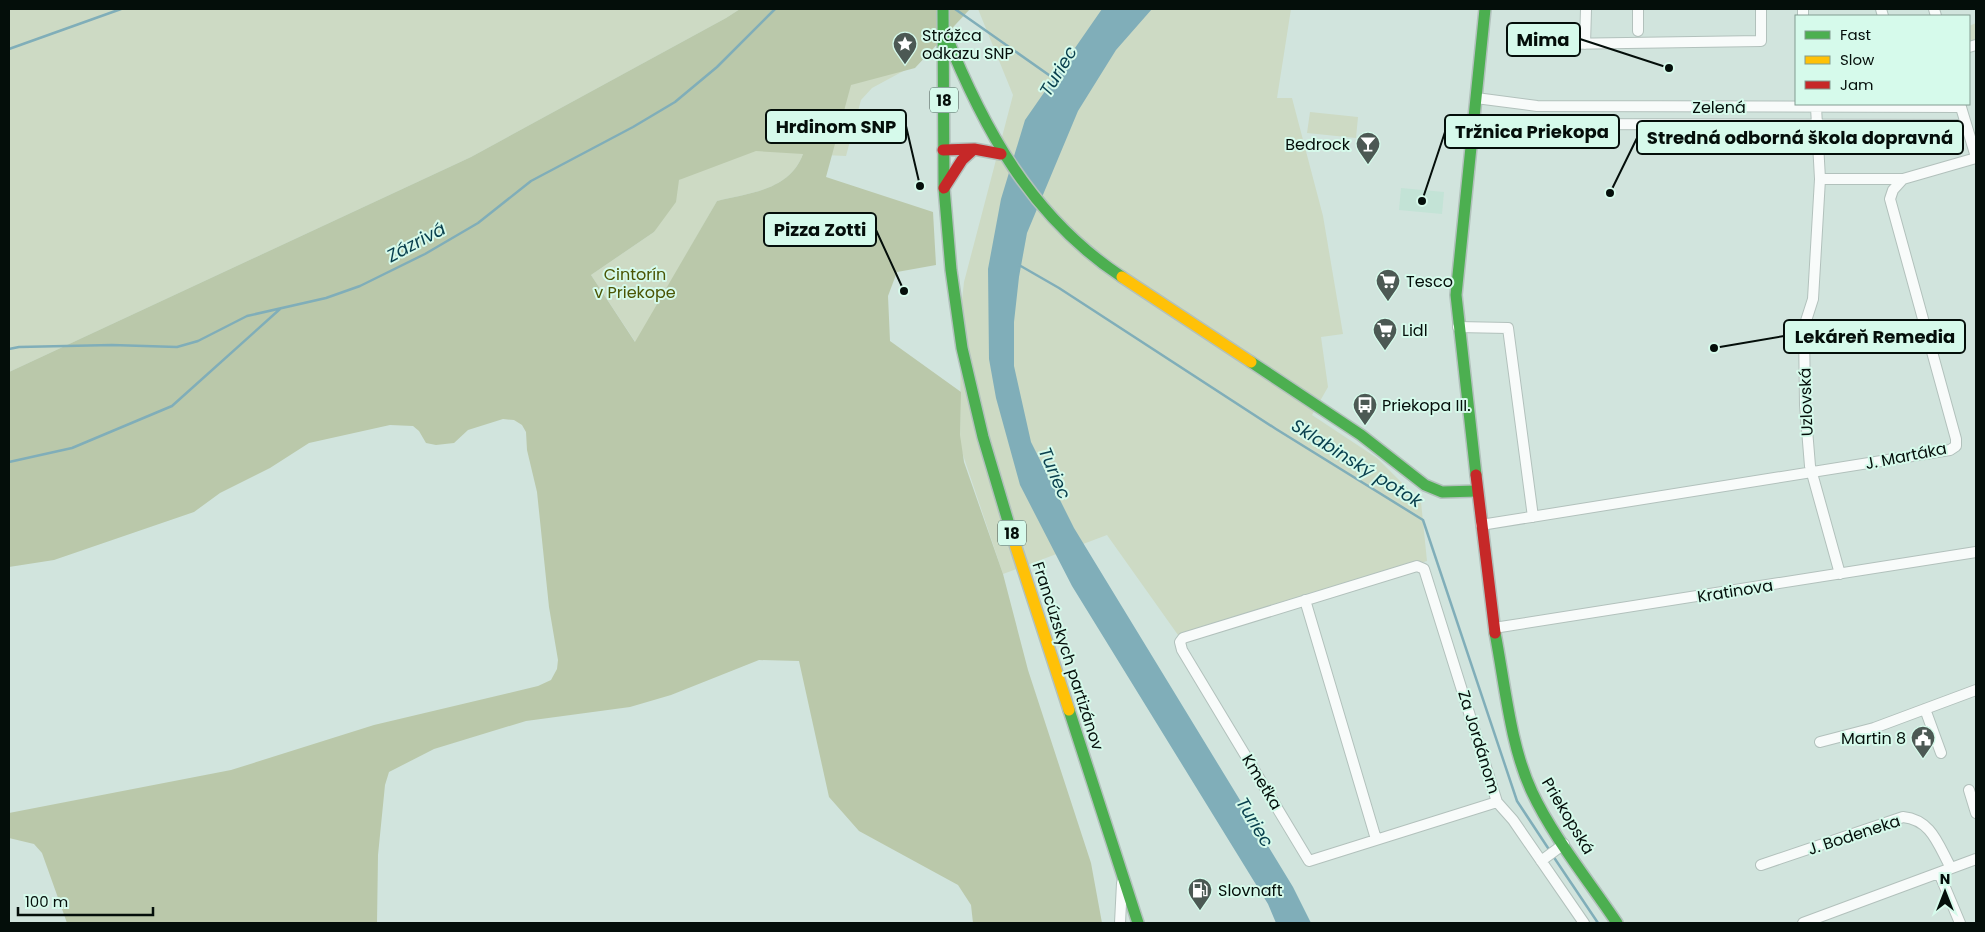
<svg xmlns="http://www.w3.org/2000/svg" width="1985" height="932" font-family="Poppins,sans-serif">
<style>
.built{fill:#c3e3d6}
.green{fill:#cddac4}
.forest{fill:#bac8aa;fill-rule:evenodd}
.water{fill:#80aeb9}
.lines{fill:none;stroke-linecap:round;stroke-linejoin:round}
.stream{stroke:#80aeb9;stroke-width:2.5}
.street-casing{stroke:#b2c1bc;stroke-width:12}
.fast-casing{stroke:#b2c1bc;stroke-width:14}
.slow-casing{stroke:#b2c1bc;stroke-width:14}
.jam-casing{stroke:#b2c1bc;stroke-width:14}
.street{stroke:#f8fbfa;stroke-width:10}
.fast{stroke:#4caf50;stroke-width:11}
.slow{stroke:#ffc107;stroke-width:11}
.jam{stroke:#c62828;stroke-width:11}
.labels{text-anchor:middle;dominant-baseline:central;stroke-width:4;stroke-linejoin:round;paint-order:stroke}
.shield{fill:#d6faeb;stroke:#43554e;stroke-width:1}
.shield-label{font-size:15px;font-weight:bold;fill:#040e0a}
.poi-label{font-size:16px;fill:#040e0a;stroke:#d6faeb;text-anchor:start}
.street-label{font-size:16px;fill:#040e0a;stroke:#d6faeb}
.park-label{font-size:16px;fill:#4a5504;stroke:#d6faeb}
.water-label{font-size:18px;font-style:italic;fill:#083f4d;stroke:#d6faeb}
.leader{fill:none;stroke:#040e0a;stroke-width:2}
.callout-dot{fill:#040e0a;stroke:#d6faeb;stroke-width:2}
.callout{fill:#d6faeb;stroke:#040e0a;stroke-width:2}
.callout-label{font-size:18px;text-anchor:middle;font-weight:bold;fill:#040e0a}
</style>
<rect width="100%" height="100%" fill="#d1e4dd"/>
<path class="built" d="M1401,188L1444,192L1442,214L1399,210Z"/>
<path class="green" d="M9,9H740L726,18L471,157L9,372Z
M978,9H1291L1277,98H1292L1323,216L1343,334L1321,337L1328,387L1312,415L1377,458L1421,502L1427,561L1178,635L1107,535L1003,574L960,446L961,309L964,282L1013,95Z
M1976,23V41L1969,42V26Z
M909,68L872,88L861,100L846,156L803,154C790,190 750,193 717,201L636,343L591,275L654,232L679,180L835,82Z
M1310,112L1358,117L1356,138L1307,133Z"/>
<path class="forest" d="M740,9H970L915,68L851,85L826,177L933,212L936,265L897,272L888,296L890,341L961,392L960,435L964,462L1003,574L1028,670L1091,863L1102,923H973L971,905L958,885L859,831L829,797L799,661L759,660L671,695L630,707L526,721L434,749L389,772L385,785L378,855L377,923H67L42,853L34,844L9,838V813L231,770L374,725L538,686L551,680L557,669L558,660L549,607L537,492L527,450L526,432L522,425L514,420L503,419L468,430L454,443L436,445L426,443L419,431L413,426L390,425L309,443L270,468L220,493L194,512L54,560L9,567V372L471,157L726,18ZM756,151L803,154C790,190 750,193 717,201L635,342L591,275L654,232L676,202L679,180Z"/>
<path class="water" d="M1102,9H1152L1116,50L1078,111L1027,233L1019,277L1014,322V366L1031,442L1074,528L1293,887L1311,923H1276L1268,904L1072,586L1020,485L996,398L989,359L988,269L1001,199L1025,120Z"/>
<g class="lines">
<path class="stream" d="M955,9L1056,80
M9,49L121,9
M1019,265L1059,288L1276,429L1423,520L1517,801L1550,851
M9,349L19,347L112,345L177,347L198,341L247,316L326,298L360,286L425,254L478,223L531,181L633,127L675,102L717,67L775,9
M9,462L72,448L172,406L280,309
M1553,856L1598,923"/>
<defs>
<path id="street" d="M1638,9V31
M1803,9V16
M1881,9L1883,16
M1934,9L1936,16
M1560,44L1761,41V9
M1585,44L1586,9
M1969,47L1976,45
M1476,98L1537,106L1961,107
M1960,104L1976,157
M1816,107L1820,179L1813,299L1804,327L1805,405L1810,466L1840,574
M1474,124L1966,125
M1820,179H1903
M1458,327L1508,328L1533,517
M1481,525L1950,450L1956,446V439L1890,199L1893,190L1903,179L1976,158
M1305,600L1376,839
M1494,628L1976,552
M1925,709L1941,753
M1820,742L1874,728L1976,690
M1969,790L1976,813
M1497,802L1309,861L1182,650L1180,642L1183,638L1417,566L1424,569L1497,802L1513,820L1584,923
M1541,861L1564,844
M1761,865L1903,817C1932,820 1938,845 1951,868
M1939,873L1960,923
M1120,923L1122,883
M1803,923L1976,859"/>
<path id="fast" d="M943,9L944,188L951,270L962,348L983,437L1013,538
M944,30C983,128 1031,217 1122,277
M1251,362L1361,435L1425,485L1442,492L1477,491
M1476,475L1456,295L1485,9
M1495,633C1505,684 1510,745 1532,792C1553,837 1589,881 1617,923
M1069,710L1138,923"/>
<path id="slow" d="M1122,277L1251,362
M1013,538L1069,710"/>
<path id="jam" d="M943,150L974,149L1001,154
M944,188L962,160L974,149
M1476,475L1495,633"/>
</defs>
<use href="#street" class="street-casing"/>
<use href="#fast" class="fast-casing"/>
<use href="#slow" class="slow-casing"/>
<use href="#jam" class="jam-casing"/>
<use href="#street" class="street"/>
<use href="#fast" class="fast"/>
<use href="#slow" class="slow"/>
<use href="#jam" class="jam"/>
</g>
<defs>
<symbol id="sight-pin" viewBox="-11 -11 22 30"><path d="M0 17L-7.5 6A9.5 9.5 0 1 1 7.5 6Z" fill="#4c5954" stroke="#d6faeb"/><path d="M0-6L1.8-2.2L6-1.7L2.9 1.2L3.7 5.4L0 3.3L-3.7 5.4L-2.9 1.2L-6-1.7L-1.8-2.2Z" fill="#fff"/></symbol>
<symbol id="bar-pin" viewBox="-11 -11 22 30"><path d="M0 17L-7.5 6A9.5 9.5 0 1 1 7.5 6Z" fill="#4c5954" stroke="#d6faeb"/><path d="M-6-5H6L.8 .8V4.5H3.5V6h-7V4.5H-.8V.8Z" fill="#fff"/></symbol>
<symbol id="supermarket-pin" viewBox="-11 -11 22 30"><path d="M0 17L-7.5 6A9.5 9.5 0 1 1 7.5 6Z" fill="#4c5954" stroke="#d6faeb"/><path d="M-6-5.5h2.5l.6 2H6L4.5 2H-2.5L-4.4-4H-6ZM-1.5 3.2a1.3 1.3 0 1 0 .1 0ZM3 3.2a1.3 1.3 0 1 0 .1 0Z" fill="#fff"/></symbol>
<symbol id="bus-pin" viewBox="-11 -11 22 30"><path d="M0 17L-7.5 6A9.5 9.5 0 1 1 7.5 6Z" fill="#4c5954" stroke="#d6faeb"/><path d="M-5-6H5V4H4V6H2V4H-2V6H-4V4H-5ZM-3.5-4V0h7V-4ZM-3.5 1.2v1.5H-2V1.2ZM2 1.2v1.5H3.5V1.2Z" fill="#fff"/></symbol>
<symbol id="civic-pin" viewBox="-11 -11 22 30"><path d="M0 17L-7.5 6A9.5 9.5 0 1 1 7.5 6Z" fill="#4c5954" stroke="#d6faeb"/><path d="M-.6-6.5H3V-4.5H.6V-3L4-1V1h2V6H-6V1h2V-1L-.6-3ZM-1.2 2.5V6h2.4V2.5Z" fill="#fff"/></symbol>
<symbol id="fuel-pin" viewBox="-11 -11 22 30"><path d="M0 17L-7.5 6A9.5 9.5 0 1 1 7.5 6Z" fill="#4c5954" stroke="#d6faeb"/><path d="M-5.5-6h7V0h2V4h1.3V-2.5L3-4.5l.8-.8L6-3V5H2.5V1h-1V6h-7ZM-4.2-4.7v3.2H.2V-4.7Z" fill="#fff"/></symbol>
</defs>
<g fill-rule="evenodd">
<use href="#sight-pin" x="891" y="30" width="28" height="38"/>
<use href="#bar-pin" x="1354" y="130" width="28" height="38"/>
<use href="#supermarket-pin" x="1374" y="267" width="28" height="38"/>
<use href="#supermarket-pin" x="1371" y="316" width="28" height="38"/>
<use href="#bus-pin" x="1351" y="391" width="28" height="38"/>
<use href="#civic-pin" x="1909" y="724" width="28" height="38"/>
<use href="#fuel-pin" x="1186" y="876" width="28" height="38"/>
</g>
<g class="labels">
<g class="shield">
<rect x="930" y="87.5" width="28" height="25" rx="4"/>
<rect x="998" y="520.5" width="28" height="25" rx="4"/>
</g>
<g class="shield-label">
<text x="944" y="100">18</text>
<text x="1012" y="533">18</text>
</g>
<g class="poi-label">
<text x="922" y="35">Strážca<tspan x="922" dy="18">odkazu SNP</tspan></text>
<text x="1350" y="144" text-anchor="end">Bedrock</text>
<text x="1406" y="281">Tesco</text>
<text x="1402" y="330">Lidl</text>
<text x="1382" y="405">Priekopa III.</text>
<text x="1906" y="738" text-anchor="end">Martin 8</text>
<text x="1218" y="890">Slovnaft</text>
</g>
<g class="street-label">
<text x="1719" y="107">Zelená</text>
<text transform="translate(1806 402) rotate(-92)">Uzlovská</text>
<text transform="translate(1906 456) rotate(-11)">J. Martáka</text>
<text transform="translate(1735 591) rotate(-9)">Kratinova</text>
<text transform="translate(1068 656) rotate(72)">Francúzskych partizánov</text>
<text transform="translate(1479 742) rotate(73)">Za Jordánom</text>
<text transform="translate(1262 782) rotate(59)">Kmeťka</text>
<text transform="translate(1568 816) rotate(59)">Priekopská</text>
<text transform="translate(1854 835) rotate(-18)">J. Bodeneka</text>
</g>
<g class="park-label">
<text x="635" y="274">Cintorín<tspan x="635" dy="18">v Priekope</tspan></text>
</g>
<g class="water-label">
<text transform="translate(1058 71) rotate(-59)">Turiec</text>
<text transform="translate(416 242) rotate(-28)">Zázrivá</text>
<text transform="translate(1357 463) rotate(32)">Sklabinský potok</text>
<text transform="translate(1055 473) rotate(67)">Turiec</text>
<text transform="translate(1255 822) rotate(59)">Turiec</text>
</g>
</g>
<path class="leader" d="M1669 68L1580 39M920 186L906 126M1422 201L1445 132M1610 193L1637 138M904 291L876 230M1714 348L1784 336"/>
<g class="callout-dot">
<circle cx="1669" cy="68" r="5"/>
<circle cx="920" cy="186" r="5"/>
<circle cx="1422" cy="201" r="5"/>
<circle cx="1610" cy="193" r="5"/>
<circle cx="904" cy="291" r="5"/>
<circle cx="1714" cy="348" r="5"/>
</g>
<g class="callout">
<rect x="1507" y="23" width="73" height="33" rx="5"/>
<rect x="766" y="110" width="140" height="33" rx="5"/>
<rect x="1445" y="115" width="174" height="33" rx="5"/>
<rect x="1637" y="121" width="326" height="33" rx="5"/>
<rect x="764" y="213" width="112" height="33" rx="5"/>
<rect x="1784" y="320" width="181" height="33" rx="5"/>
</g>
<g class="callout-label">
<text x="1543" y="46">Mima</text>
<text x="836" y="133">Hrdinom SNP</text>
<text x="1532" y="138">Tržnica Priekopa</text>
<text x="1800" y="144">Stredná odborná škola dopravná</text>
<text x="820" y="236">Pizza Zotti</text>
<text x="1875" y="343">Lekáreň Remedia</text>
</g>
<rect width="1985" height="932" fill="none" stroke="#040e0a" stroke-width="20"/>
<rect x="1795" y="15" width="175" height="90" fill="#d6faeb" stroke="#829c91"/>
<rect x="1805" y="31" width="25" height="8" fill="#4caf50" stroke="#829c91"/>
<text x="1840" y="40" font-size="15" fill="#040e0a">Fast</text>
<rect x="1805" y="56" width="25" height="8" fill="#ffc107" stroke="#829c91"/>
<text x="1840" y="65" font-size="15" fill="#040e0a">Slow</text>
<rect x="1805" y="81" width="25" height="8" fill="#c62828" stroke="#829c91"/>
<text x="1840" y="90" font-size="15" fill="#040e0a">Jam</text>
<g transform="translate(1945 892)" stroke="#d6faeb" stroke-width="4" paint-order="stroke">
<path d="M0-4L9 19L0 12L-9 19Z" fill="#040e0a"/>
<text y="-8" font-size="14" font-weight="bold" text-anchor="middle" fill="#040e0a">N</text>
</g>
<path d="M18 907v8h135v-8" fill="none" stroke="#040e0a" stroke-width="2.5"/>
<text x="25" y="907" font-size="15" fill="#040e0a" stroke="#d6faeb" stroke-width="4" paint-order="stroke">100 m</text>
</svg>
